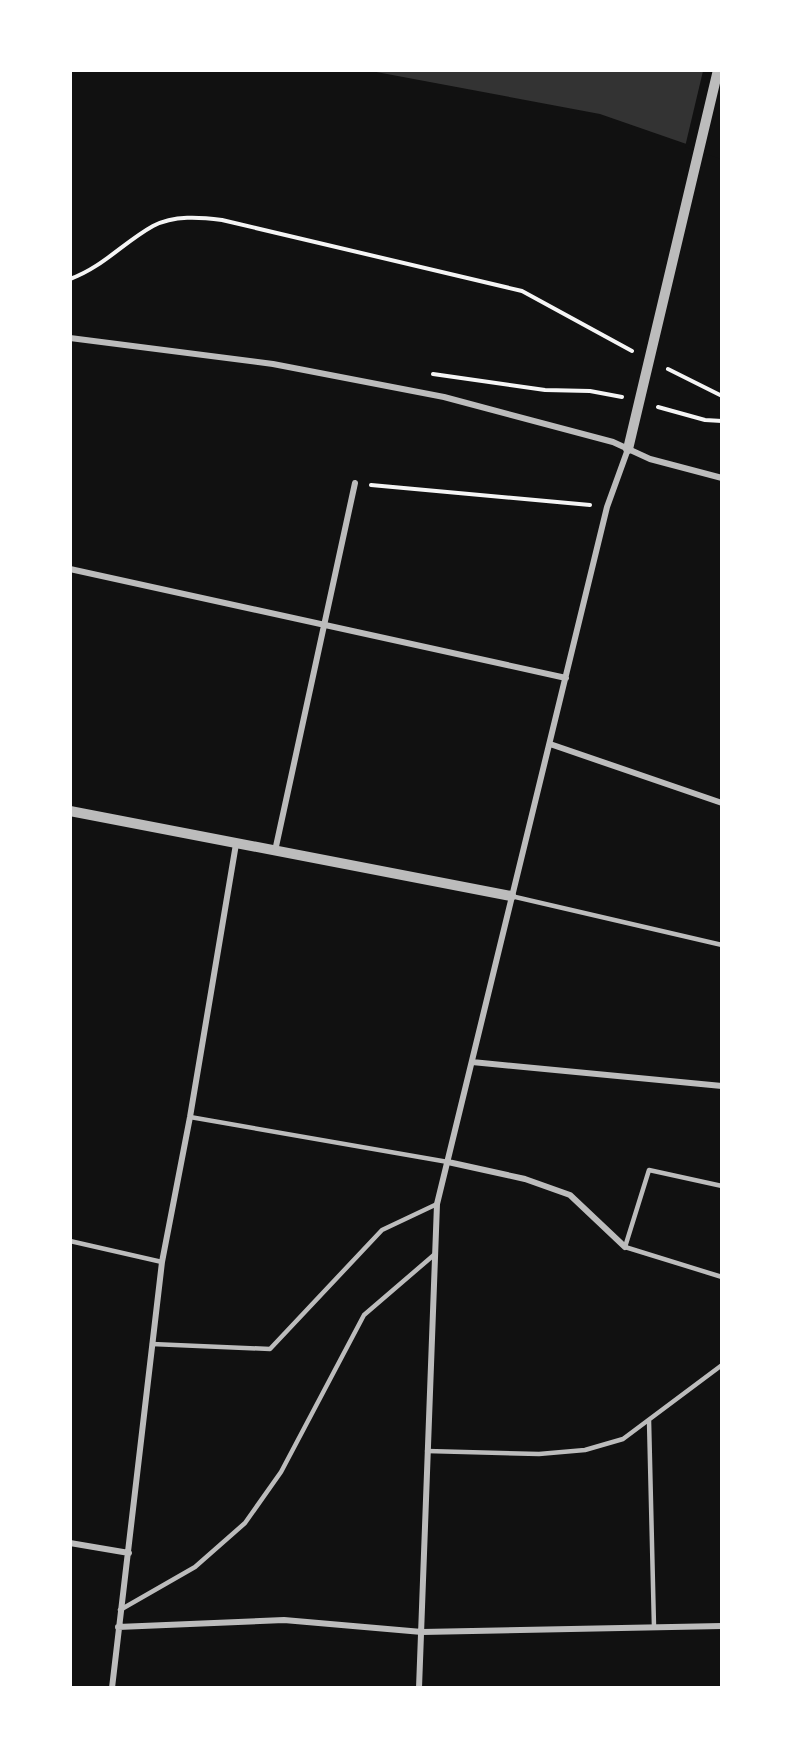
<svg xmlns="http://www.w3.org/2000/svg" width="792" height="1758" font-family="Barlow,sans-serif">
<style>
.water{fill:#333}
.pier{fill:#111}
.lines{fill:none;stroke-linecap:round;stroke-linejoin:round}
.path{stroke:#f5f5f5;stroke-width:4}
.service{stroke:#bcbcbc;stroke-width:4.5}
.minor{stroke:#bcbcbc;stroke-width:6}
.tertiary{stroke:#bcbcbc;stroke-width:10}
</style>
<rect width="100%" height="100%" fill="#111"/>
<path class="water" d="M371,71H721V156L600,114Z"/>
<path class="pier" d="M703,71H722L721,159L685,147Z"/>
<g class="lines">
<path class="path" d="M70,279C103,267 124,242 153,226C174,215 200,217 222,220L522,291L632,351
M668,369L722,396
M433,374L545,390L590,391L622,397
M658,407L705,420L722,421
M371,485L590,505"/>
<path class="service" d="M511,896L722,945
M190,1117L448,1162
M722,1186L649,1170L625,1247L722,1277
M70,1241L162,1262
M152,1344L270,1349L382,1230L437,1204
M649,1420L654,1627
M427,1451L539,1454L585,1450L623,1439L722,1365
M120,1610L195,1567L245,1523L281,1472L364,1315L435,1254"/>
<path class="minor" d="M70,338L273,364L444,397L613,442L650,459L722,478
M70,569L566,678
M550,744L722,803
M275,851L355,483
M472,1062L722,1086
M448,1162L525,1179L570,1195L625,1247
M70,1543L129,1553
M118,1627L284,1620L422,1632L722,1626
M112,1688L162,1262L190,1117L236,844
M419,1688L437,1204L607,507L628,449"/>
<path class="tertiary" d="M628,449L718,70
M70,811L511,896"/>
</g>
<rect width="792" height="1758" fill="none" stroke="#ffffff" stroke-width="144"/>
</svg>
